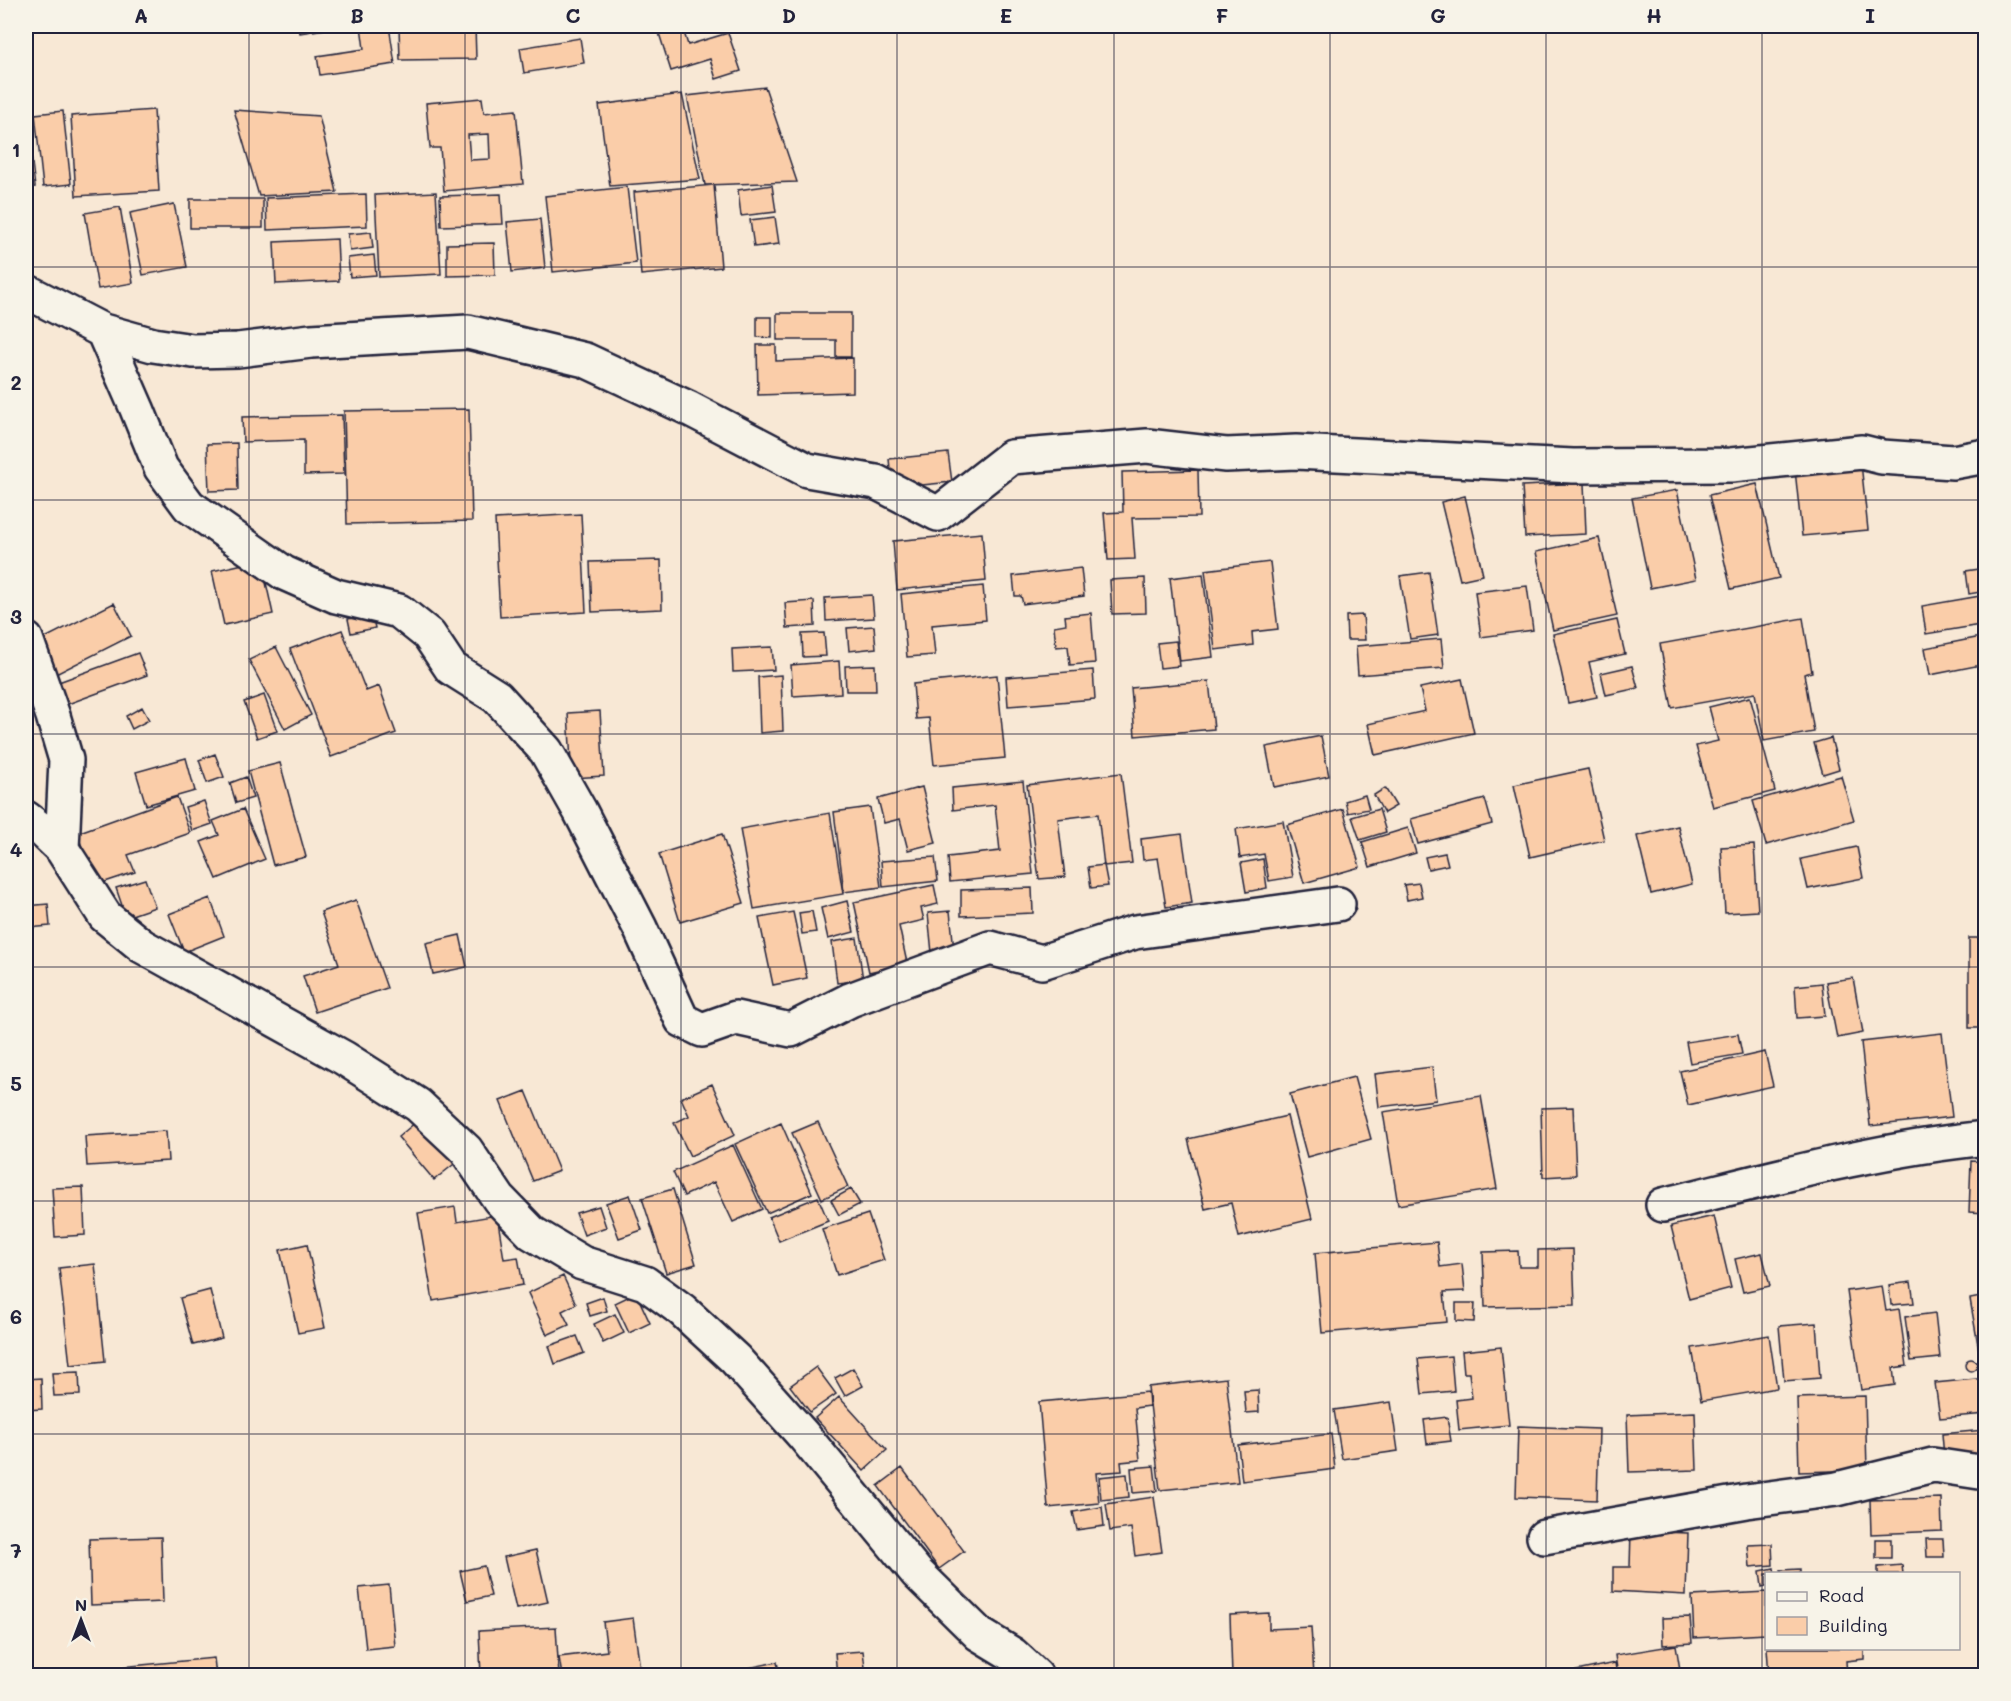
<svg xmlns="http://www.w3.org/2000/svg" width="2011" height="1701" font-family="Mali,sans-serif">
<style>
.building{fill:#facda9;stroke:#22223b;stroke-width:1.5;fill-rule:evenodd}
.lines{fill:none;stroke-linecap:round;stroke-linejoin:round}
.minor-casing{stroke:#22223b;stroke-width:38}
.minor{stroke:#f7f3e8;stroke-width:33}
.grid{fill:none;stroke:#22223b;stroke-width:1.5;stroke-opacity:0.55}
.neatline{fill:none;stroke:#22223b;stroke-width:2}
.grid-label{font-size:20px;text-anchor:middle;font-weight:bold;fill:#22223b}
</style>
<rect width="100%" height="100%" fill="#f8e8d5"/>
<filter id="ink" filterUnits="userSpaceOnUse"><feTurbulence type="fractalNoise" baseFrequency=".0167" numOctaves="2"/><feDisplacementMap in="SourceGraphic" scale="12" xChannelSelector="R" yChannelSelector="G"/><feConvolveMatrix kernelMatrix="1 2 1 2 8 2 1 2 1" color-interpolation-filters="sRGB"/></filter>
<g filter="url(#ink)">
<path class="building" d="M298,26H346L300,33Z
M361,26H389L395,64L320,75L317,56L364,49Z
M399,26H475L476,59L400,60Z
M671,26H682L688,45L728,33L741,71L716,79L710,59L671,71L658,30Z
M689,26H719L690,33Z
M580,38L584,63L524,73L520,48Z
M765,87L797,182L705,185L687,96Z
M682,94L700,179L610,186L599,105Z
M482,98L484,113L516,110L523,184L444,191L440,148H430L426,103ZM489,134L490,159L470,160L468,135Z
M154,110L159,191L76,196L71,116Z
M234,110L319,116L337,192L259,196Z
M63,111L71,184L43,187L35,114Z
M26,147H30L35,187L26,188Z
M714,185L721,267L641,275L634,192Z
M772,185L776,212L741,216L738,190Z
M627,187L636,263L553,272L545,196Z
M436,192L441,274L379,277L375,195Z
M366,194L367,226L267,230L266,198Z
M501,194L503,224L441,226L440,196Z
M190,199H263V228H190Z
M174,204L187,267L143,275L130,213Z
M120,207L133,283L98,289L85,213Z
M775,217L779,244L754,247L750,220Z
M540,219L545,268L512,272L507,222Z
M371,232L373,248L350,251L348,234Z
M337,239L339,281L276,284L274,242Z
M494,243L495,275L447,276V244Z
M374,255L376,275L350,277L348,258Z
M777,313H851V357H836V340H777Z
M757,317H772V338L757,337Z
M757,345H776V361L853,358V392L758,395Z
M469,409L472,521L347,524L344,411Z
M342,415L344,474L304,475V440L243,442L242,417Z
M237,443L238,490L209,491L207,444Z
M948,453L952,482L892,488L889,459Z
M1861,463L1868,530L1802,536L1795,470Z
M1198,470L1199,517L1132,518L1135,559L1108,560L1104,513L1123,512L1122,472Z
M1584,483L1586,534L1525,537L1522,486Z
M1757,484L1779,578L1731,589L1709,495Z
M1677,490L1696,579L1650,588L1632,498Z
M1465,496L1483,575L1460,580L1441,502Z
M581,514L586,612L500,617L495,519Z
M982,533L986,581L897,590L893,541Z
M1599,538L1617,616L1553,630L1536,552Z
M261,560L273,614L224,625L212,571Z
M661,560L662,609L592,612L590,562Z
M1270,562L1278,629L1252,632L1253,645L1215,650L1205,570Z
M1081,568L1084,596L1023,604L1021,596H1015L1013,576Z
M1986,568V591L1969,594L1966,571Z
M1429,572L1438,635L1410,639L1400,576Z
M1203,574L1213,657L1180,661L1170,578Z
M1145,578L1146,613L1112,614L1110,580Z
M983,586L986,620L932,625L935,655L907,657L901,594Z
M1527,586L1533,630L1481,637L1475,592Z
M872,595L874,618L826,621L825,598Z
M1986,595V624L1926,634L1922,606Z
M814,601L815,626L787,628L785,603Z
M114,603L131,636L54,675L37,642Z
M1091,613L1095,663L1070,665L1068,646L1056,647L1054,626L1066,624L1065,616Z
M372,614L375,628L351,633L348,619Z
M1363,615L1365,640H1347L1346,616Z
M1803,618L1812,672L1804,674L1814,732L1764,741L1755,693L1672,708L1660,644Z
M1617,620L1625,654L1589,662L1597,697L1568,703L1553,634Z
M874,626L876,648L849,651L847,628Z
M342,630L366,691L379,686L396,733L331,757L290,649Z
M824,633L826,656L803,657L802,634Z
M1986,636V664L1930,675L1925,648Z
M1441,639L1444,668L1358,675L1356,646Z
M1176,641L1179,666L1160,668L1157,643Z
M276,647L311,715L285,729L249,660Z
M772,647L774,670L733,672L732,649Z
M138,653L147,675L65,705L56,683Z
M839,661L841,693L793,696L791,665Z
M875,665L876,691H846L845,666Z
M1632,666L1638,688L1606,695L1601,673Z
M1093,670L1095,699L1008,706L1006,677Z
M781,675L783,731L760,733L758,677Z
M997,675L1005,758L934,765L929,718L916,719L913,684Z
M1462,679L1474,733L1375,755L1368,724L1425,711L1420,688Z
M1209,681L1214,729L1135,736L1131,688Z
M264,695L277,731L257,738L244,702Z
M1750,697L1775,791L1713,807L1696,746L1718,741L1709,707Z
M142,707L149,720L132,729L126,716Z
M600,711L604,776L572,778L568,713Z
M1321,736L1329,776L1274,787L1266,747Z
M1831,738L1839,769L1823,774L1814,743Z
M215,754L224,777L207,783L199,760Z
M186,758L195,791L146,805L136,772Z
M280,763L306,857L273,865L248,771Z
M1588,769L1604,840L1530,857L1514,785Z
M1121,773L1132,863L1104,866L1098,814L1058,819L1065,877L1039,879L1027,785Z
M1841,776L1854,820L1766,845L1753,801Z
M246,777L253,798L236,803L230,783Z
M1023,781L1033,874L950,882L948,857L1000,851L995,805L953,810L952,788Z
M922,787L936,843L908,850L900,819L884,823L878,799Z
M1385,788L1396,806L1384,813L1374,795Z
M1365,795L1369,809L1348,813L1345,801Z
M177,797L190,833L128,855L135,872L96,885L77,833Z
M1485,799L1492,824L1418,844L1411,819Z
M204,801L212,824L192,831L185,807Z
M870,807L881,887L844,892L834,812Z
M243,809L265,859L217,879L201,842L219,835L213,821Z
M1343,809L1360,867L1304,883L1287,825Z
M1379,809L1386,832L1360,840L1352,817Z
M830,813L843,894L754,909L740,829Z
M1283,821L1293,877L1269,881L1264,854L1240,858L1236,829Z
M1678,826L1692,884L1651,894L1637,836Z
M1408,828L1416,853L1370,867L1362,842Z
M722,834L744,903L680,922L659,854Z
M1182,834L1192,903L1166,907L1158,858L1143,860L1141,839Z
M1754,845L1758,911L1725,913L1721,847Z
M1857,847L1863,878L1808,889L1801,859Z
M1445,853L1448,865L1428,869L1425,857Z
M935,857L938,881L883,887L881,861Z
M1263,859L1267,888L1246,892L1241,863Z
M1104,865L1108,886L1091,888L1088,867Z
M145,879L155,907L126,917L116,888Z
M1419,883L1422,897L1407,900L1404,885Z
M934,885L938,904L921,908L924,920L899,926L907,963L869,972L854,902Z
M1032,888L1033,913L961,916V890Z
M210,898L224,936L184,952L169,914Z
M356,900L387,988L315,1012L303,976L339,964L321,912Z
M847,901L854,932L828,939L821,908Z
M48,904L50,926L28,928L26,906Z
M812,911L816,932L802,934L799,913Z
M950,911L954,950L932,953L928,913Z
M793,912L807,978L773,985L759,918Z
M460,935L467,967L433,974L426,943Z
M857,938L863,980L837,983L832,942Z
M1969,938H1986V1028H1969Z
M1853,978L1863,1033L1837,1038L1826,982Z
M1822,983L1825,1016L1797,1018L1795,986Z
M1942,1033L1952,1117L1870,1126L1861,1042Z
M1738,1034L1742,1054L1690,1063L1686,1042Z
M1765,1052L1773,1086L1688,1105L1680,1071Z
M1432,1067L1436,1100L1379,1107L1375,1074Z
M1354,1077L1371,1139L1307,1157L1290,1094Z
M712,1084L735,1135L690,1156L674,1123L689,1116L681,1098Z
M526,1091L559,1171L533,1181L500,1101Z
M1481,1096L1497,1189L1398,1205L1383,1112Z
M1573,1107L1576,1175L1543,1177L1541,1108Z
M1287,1116L1312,1219L1239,1237L1231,1203L1205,1209L1188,1139Z
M422,1117L458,1161L434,1180L398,1137Z
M818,1122L848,1187L822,1199L792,1133Z
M781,1123L812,1193L767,1213L735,1144Z
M166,1131L168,1161L87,1166L85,1136Z
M733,1145L762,1209L733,1222L714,1182L684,1196L673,1172Z
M1971,1161L1986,1162V1213L1969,1212Z
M83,1187L85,1235L55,1237L52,1188Z
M673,1189L696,1264L666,1273L642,1198Z
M851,1189L860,1204L839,1215L831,1200Z
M630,1195L642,1230L619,1238L606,1203Z
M818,1197L828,1221L779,1241L769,1217Z
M599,1206L606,1227L584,1235L576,1213Z
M455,1207L457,1222L497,1215L504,1259L518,1257L523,1285L433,1301L418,1213Z
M868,1214L884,1260L837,1275L822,1229Z
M1714,1216L1731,1288L1689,1299L1671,1226Z
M1437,1242L1440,1267L1462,1264L1465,1291L1444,1292L1447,1322L1322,1333L1315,1253Z
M307,1244L325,1328L298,1333L280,1250Z
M1573,1249L1575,1305L1485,1307L1483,1252L1518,1251L1519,1267H1538V1250Z
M1762,1253L1770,1286L1743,1292L1735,1259Z
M95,1264L105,1361L70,1365L59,1268Z
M563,1276L576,1304L562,1311L569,1325L547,1335L528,1293Z
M1911,1282L1914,1303L1891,1305L1889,1285Z
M1882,1286L1886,1311L1899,1309L1907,1366L1893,1368L1895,1385L1861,1390L1847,1291Z
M210,1290L222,1338L193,1345L180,1298Z
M636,1293L650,1323L629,1333L615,1303Z
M1986,1296V1368H1982L1970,1299Z
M603,1297L607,1311L590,1316L586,1303Z
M1456,1303H1475L1474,1322L1456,1321Z
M1935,1313L1940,1358L1911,1361L1905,1317Z
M615,1314L624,1333L603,1343L594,1324Z
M1816,1323L1820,1378L1784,1381L1779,1326Z
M1769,1335L1777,1388L1701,1401L1692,1348Z
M577,1336L584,1353L555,1364L549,1346Z
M1501,1347L1509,1425L1459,1430L1456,1400L1472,1398L1469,1373H1464L1462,1351Z
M1451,1356L1454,1391L1422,1394L1418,1359Z
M1965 1365a6 6 0 1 1 12 0a6 6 0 1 1-12 0Z
M816,1367L836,1394L810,1412L790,1386Z
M853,1368L863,1386L845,1396L835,1378Z
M79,1372L80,1395L54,1396L52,1373Z
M41,1378L42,1409L26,1410V1379Z
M1226,1378L1238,1482L1160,1490L1148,1387Z
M1986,1378V1414L1940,1418L1935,1383Z
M1258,1390L1259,1412L1246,1413L1244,1391Z
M1148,1392L1149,1406L1135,1408L1140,1460L1121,1462L1122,1471L1096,1473L1099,1503L1048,1508L1039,1402Z
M1865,1396L1867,1470L1799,1472L1797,1398Z
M839,1397L887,1450L864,1471L815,1418Z
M1391,1402L1398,1451L1342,1459L1334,1410Z
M1695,1412L1697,1470L1629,1472L1627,1415Z
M1447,1417L1451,1441L1427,1444L1424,1420Z
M1518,1426L1599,1429L1597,1500L1516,1497Z
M1984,1430L1986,1454L1944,1457L1942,1434Z
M1331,1434L1335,1469L1242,1481L1238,1445Z
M1154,1466L1157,1491L1133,1493L1131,1468Z
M902,1468L964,1551L939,1569L878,1486Z
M1127,1474L1129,1497L1101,1500L1099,1477Z
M1154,1497L1162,1552L1135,1556L1131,1528L1110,1531L1106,1504Z
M1941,1498L1942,1531L1871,1534L1870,1500Z
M1102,1507L1104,1526L1077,1530L1073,1512Z
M1631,1531L1688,1533L1686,1595L1613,1591V1567H1630Z
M161,1537L163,1602L91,1605L89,1539Z
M1876,1539H1891V1558H1876Z
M1926,1539H1943L1944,1557H1927Z
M1772,1544L1773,1565L1750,1567L1748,1545Z
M536,1550L548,1602L516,1609L504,1557Z
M1902,1565L1903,1574H1878V1567Z
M484,1566L491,1596L467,1601L460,1571Z
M1774,1568L1775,1574H1766V1586L1762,1587L1760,1571Z
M1800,1569V1574H1782L1781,1570Z
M389,1585L395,1646L366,1649L359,1588Z
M1766,1592V1634L1694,1638L1692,1596Z
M1269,1613V1629L1311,1627L1314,1676H1232L1230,1615Z
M1690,1617L1692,1643L1663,1645L1662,1618Z
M633,1618L641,1676H562L559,1657L607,1651L603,1622Z
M556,1627L559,1676H481L479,1631Z
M1676,1645L1681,1676H1618L1615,1655Z
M1767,1648H1864V1659L1846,1661L1847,1676H1769Z
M863,1651L866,1676H837L835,1653Z
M214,1658L216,1676H91L90,1670Z
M777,1662L780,1676H739L738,1670Z
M1615,1663L1617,1676H1577L1576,1671Z"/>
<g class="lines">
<defs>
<path id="minor" d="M26,291L103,331L153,345L193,351L238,350L311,341L468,332L585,360L688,408L807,470L876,482L938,514L1011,457L1147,446L1226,455L1296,452L1573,466L1731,465L1862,452L1882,457L1953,462L1986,456
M103,331L137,409L161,468L189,506L284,573L336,596L399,611L429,635L451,668L497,697L546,751L580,811L640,928L682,1020L702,1030L736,1018L791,1030L850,1000L990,948L1042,962L1135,932L1338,904
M26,639L53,716L66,760L62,849
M26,818L43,831L62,849L105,916L142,946L344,1058L418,1105L466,1150L499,1199L532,1233L582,1263L645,1283L682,1310L735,1359L803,1435L917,1573L979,1634L1012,1654L1036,1676
M1663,1205C1769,1179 1876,1149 1986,1138
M1544,1537L1746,1501L1837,1489L1933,1465L1986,1473"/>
</defs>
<use href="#minor" class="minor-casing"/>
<use href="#minor" class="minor"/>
</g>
</g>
<path class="grid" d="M249,26V1676M465,26V1676M681,26V1676M897,26V1676M1114,26V1676M1330,26V1676M1546,26V1676M1762,26V1676M26,267H1986M26,500H1986M26,734H1986M26,967H1986M26,1201H1986M26,1434H1986"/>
<rect width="2011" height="1701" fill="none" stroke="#f7f3e8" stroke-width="66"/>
<rect x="1765" y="1572" width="195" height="78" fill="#f7f3e8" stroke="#a29fa3" stroke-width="1.5"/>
<rect x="1777" y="1592" width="30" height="9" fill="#f7f3e8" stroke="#a29fa3" stroke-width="1.5"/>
<text x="1819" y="1602" font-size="18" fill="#22223b">Road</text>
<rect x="1777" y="1617" width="30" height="18" fill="#facda9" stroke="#a29fa3" stroke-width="1.5"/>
<text x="1819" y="1632" font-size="18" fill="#22223b">Building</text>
<g transform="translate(81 1620)" stroke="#f7f3e8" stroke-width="4.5" paint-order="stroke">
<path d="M0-4.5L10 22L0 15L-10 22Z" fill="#22223b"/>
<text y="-9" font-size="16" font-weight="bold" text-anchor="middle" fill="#22223b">N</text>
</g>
<rect x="33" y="33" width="1945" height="1635" class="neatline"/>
<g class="grid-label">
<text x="141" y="23">A</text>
<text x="357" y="23">B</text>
<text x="573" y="23">C</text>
<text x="789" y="23">D</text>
<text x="1006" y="23">E</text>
<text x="1222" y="23">F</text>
<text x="1438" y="23">G</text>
<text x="1654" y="23">H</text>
<text x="1870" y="23">I</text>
<text x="16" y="157">1</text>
<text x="16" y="390">2</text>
<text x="16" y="624">3</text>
<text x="16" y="857">4</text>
<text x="16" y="1091">5</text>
<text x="16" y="1324">6</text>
<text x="16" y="1558">7</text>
</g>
</svg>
